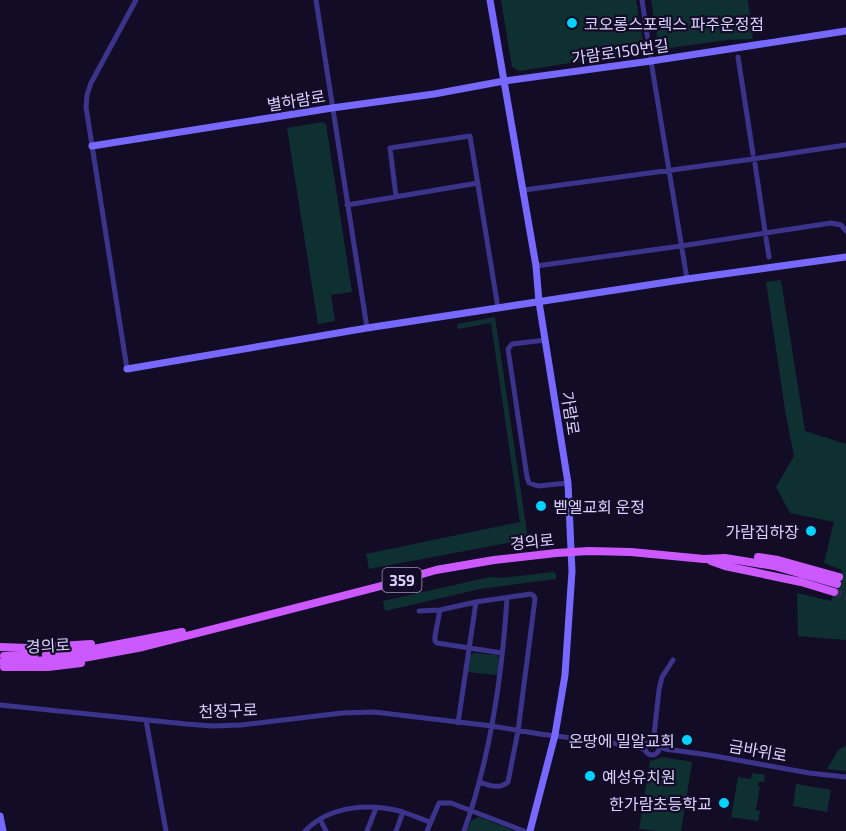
<svg xmlns="http://www.w3.org/2000/svg" width="846" height="831" font-family="'Exo 2','Noto Sans KR',sans-serif">
<style>
.green{fill:#0f3031}
.lines{fill:none;stroke-linecap:round;stroke-linejoin:round}
.primary-tunnel{stroke:#312a47;stroke-width:8;stroke-dasharray:8 4;stroke-linecap:butt}
.street{stroke:#3c338b;stroke-width:5}
.secondary{stroke:#7769ff;stroke-width:7}
.primary{stroke:#cc59ff;stroke-width:8}
.poi-dot{fill:#00d3fd;stroke:#130c27;stroke-width:2}
.labels{text-anchor:middle;dominant-baseline:central;stroke-width:4.5;stroke-linejoin:round;paint-order:stroke}
.shield{fill:#130c27;stroke:#9e97be;stroke-width:1.5}
.shield-label{font-size:15px;font-weight:bold;fill:#dad2ff}
.poi-label{font-size:16px;fill:#dad2ff;stroke:#130c27;text-anchor:start}
.street-label{font-size:16px;fill:#dad2ff;stroke:#130c27}
</style>
<rect width="100%" height="100%" fill="#130c27"/>
<path class="green" d="M501,0H636L644,46L640,52L519,71L512,67Z
M651,0H748L753,39L727,40L662,49L658,43Z
M322,122L326,124L352,292L331,295L335,321L318,324L287,128Z
M781,280L805,431L846,444V640L798,636L797,593L831,601L842,570L824,563L834,522L790,513L776,487L794,456L786,416L766,282Z
M495,317L528,539L369,569L366,554L520,522L491,323L458,329L457,324Z
M553,572L556,574V579L480,589L385,611L383,601L490,577L502,578Z
M474,653L497,655L499,659L497,675L468,672L470,656Z
M846,746V771L827,769L839,749Z
M663,757L692,762L681,831H657L639,829L650,761Z
M752,773L765,775L764,782H758V786L760,787L756,810L760,811L758,821L731,817L738,777L751,779Z
M796,784L831,790L827,812L793,806Z
M479,817L515,831H467L471,821Z"/>
<g class="lines">
<path class="primary-tunnel" d="M834,592L846,597"/>
<path class="street" d="M316,0L367,328
M642,0L651,61L687,279
M738,57L753,154
M755,164L765,231
M524,190L753,159L846,145
M396,196L390,148L470,136L498,308
M347,205L478,183
M766,238L769,257
M536,266L681,246L831,223L841,225L846,231
M546,340L512,344L508,349L527,477L529,483L538,486L568,483
M127,369L86,107L87,95L91,83L136,0
M440,610L435,636V641L437,643L502,653
M419,611L440,610L476,602L531,594L534,596L535,599L518,731L508,782C499,790 489,785 479,782
M0,705L186,724L213,726L241,725L342,713L374,712L492,726L540,734L612,743L639,747L645,750
M146,720L166,831
M458,723L476,602
M645 748a7 7 0 1 1 14 0a7 7 0 1 1-14 0Z
M656,741L654,735L659,690L662,677L673,660
M659,746L665,749L709,755L809,773L846,777
M320,819L326,831
M305,831C330,805 370,803 403,812C412,815 421,819 430,822
M367,831L376,808
M396,831L403,812
M427,831L439,803H451L524,831
M464,831C491,756 502,677 507,598"/>
<path class="secondary" d="M490,0L536,266L539,302L568,483L572,571L565,675L555,735L530,831
M92,146L332,108L434,94L504,81L651,61L846,31
M127,369L367,328L687,279L846,257
M0,816L3,831"/>
<path class="primary" d="M758,557L778,560L839,577
M711,561L725,566L801,582L834,592
M0,647L28,648L91,644
M46,655L83,651L182,632
M4,656L34,655
M3,662L78,659L143,647L381,586L436,570L494,560L556,553L589,551L631,552L704,559L725,558L774,566L837,584
M4,667H48L81,663"/>
</g>
<g class="poi-dot">
<circle cx="572" cy="23" r="6"/>
<circle cx="541" cy="506" r="6"/>
<circle cx="811" cy="531" r="6"/>
<circle cx="687" cy="740" r="6"/>
<circle cx="590" cy="776" r="6"/>
<circle cx="724" cy="803" r="6"/>
</g>
<g class="labels">
<rect class="shield" x="382.5" y="568" width="39" height="24" rx="4.5"/>
<g class="shield-label">
<text x="402" y="580">359</text>
</g>
<g class="poi-label">
<text x="584" y="23">코오롱스포렉스 파주운정점</text>
<text x="553" y="506">벧엘교회 운정</text>
<text x="799" y="531" text-anchor="end">가람집하장</text>
<text x="675" y="740" text-anchor="end">온땅에 밀알교회</text>
<text x="602" y="776">예성유치원</text>
<text x="712" y="803" text-anchor="end">한가람초등학교</text>
</g>
<g class="street-label">
<text transform="translate(620 51) rotate(-8)">가람로150번길</text>
<text transform="translate(296 100) rotate(-9)">별하람로</text>
<text transform="translate(571 413) rotate(81)">가람로</text>
<text transform="translate(532 541) rotate(-6)">경의로</text>
<text transform="translate(48 645) rotate(-3)">경의로</text>
<text transform="translate(228 710) rotate(-2)">천정구로</text>
<text transform="translate(758 750) rotate(10)">금바위로</text>
</g>
</g>
</svg>
